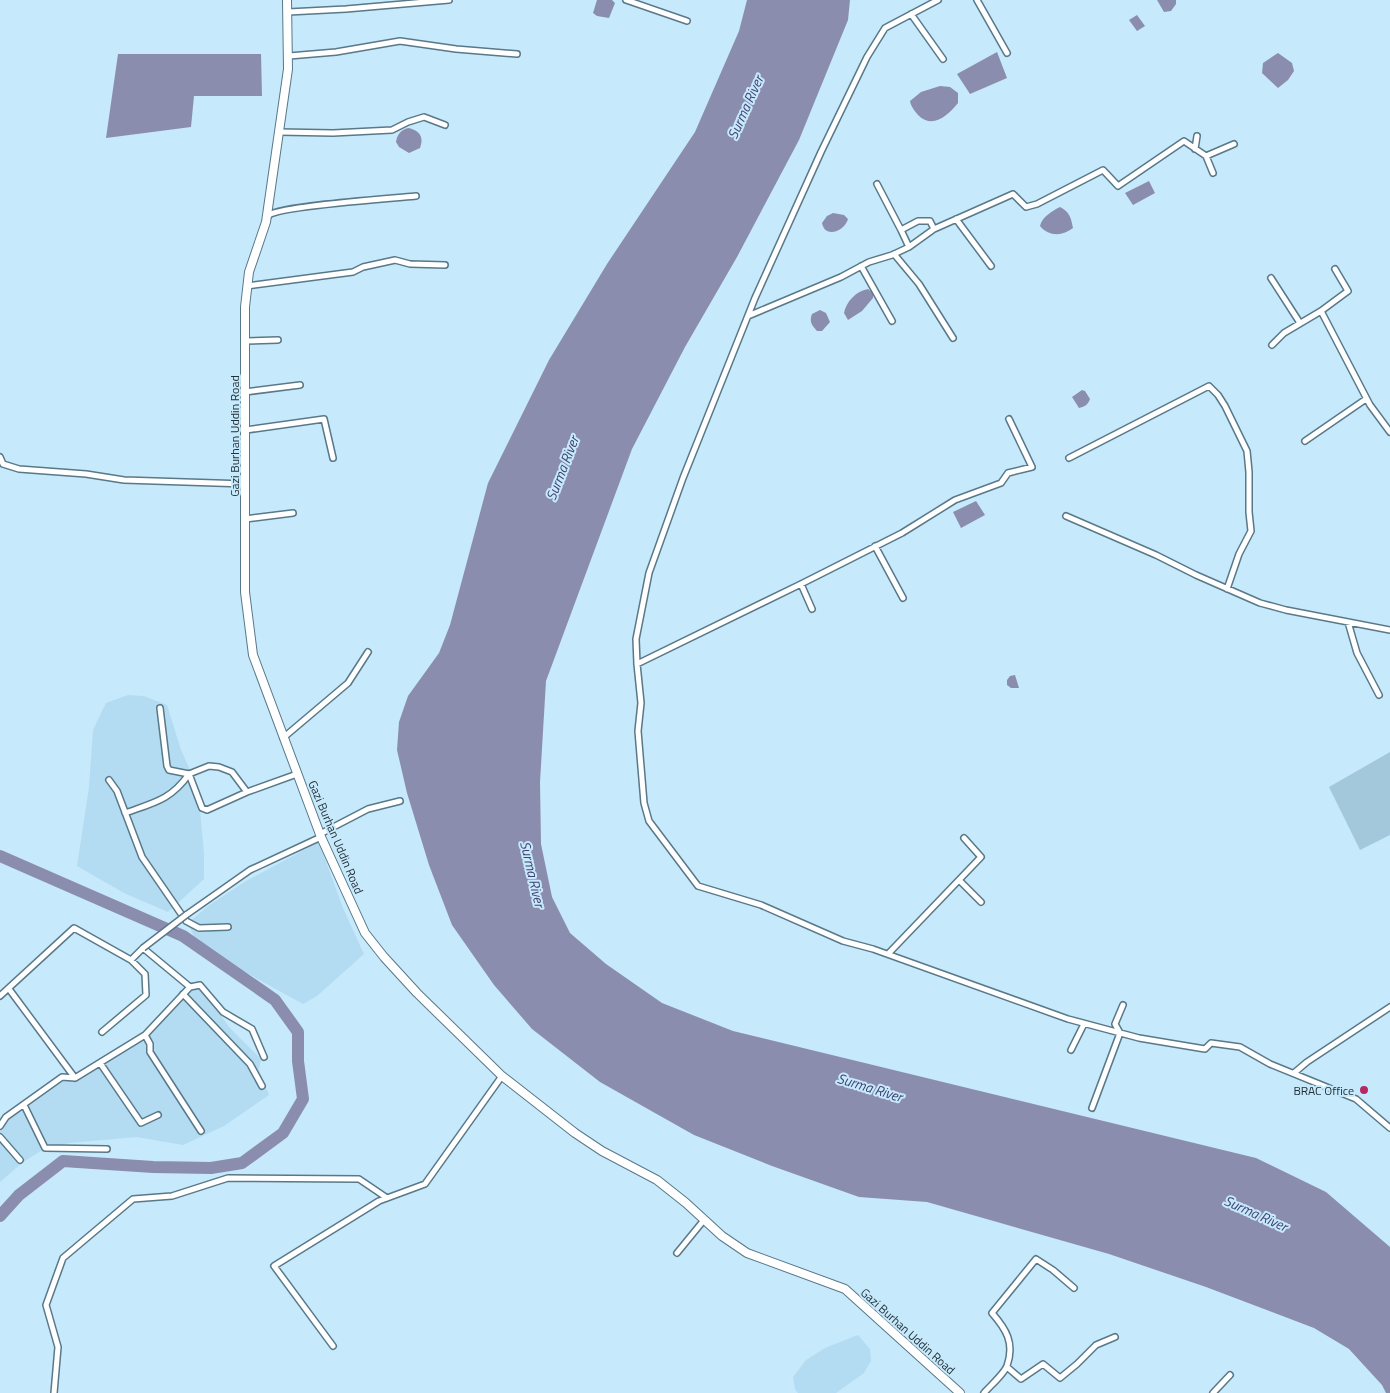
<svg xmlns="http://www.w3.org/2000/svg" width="1390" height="1393" font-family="'Titillium Web',sans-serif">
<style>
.built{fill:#b3dcf2}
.green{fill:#a4c8db}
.water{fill:#8b8daf}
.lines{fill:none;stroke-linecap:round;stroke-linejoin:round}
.river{stroke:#8b8daf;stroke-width:12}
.street-casing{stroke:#597888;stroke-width:8}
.secondary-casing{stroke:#597888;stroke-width:10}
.street{stroke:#fff;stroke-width:5}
.secondary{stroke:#fff;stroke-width:8}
.street-bridge-casing{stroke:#597888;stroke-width:8;stroke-linecap:butt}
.street-bridge{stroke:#fff;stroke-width:5}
.poi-dot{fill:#b52861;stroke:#c6e9fb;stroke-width:2}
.labels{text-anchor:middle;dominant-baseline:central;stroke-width:4;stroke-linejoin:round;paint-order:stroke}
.street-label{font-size:12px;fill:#243138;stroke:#c6e9fb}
.poi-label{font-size:12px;fill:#243138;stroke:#c6e9fb;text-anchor:end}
.water-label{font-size:14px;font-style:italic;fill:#424172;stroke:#c6e9fb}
</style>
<rect width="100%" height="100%" fill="#c6e9fb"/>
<path class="built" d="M128,695L144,696L167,705L181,750L198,788L204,853V879L168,912L124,893L77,866L89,787L93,730L106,703Z
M319,842L343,908L364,954L317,996L303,1004L198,946L188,923L208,906L246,881Z
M191,984L209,998L229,1027L261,1059L259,1070L269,1095L224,1126L183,1145L137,1137L69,1143L41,1151L23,1162L0,1182V1131L7,1121L64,1081L75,1080L143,1034Z
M858,1335L870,1349L871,1361L864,1373L836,1393H798L795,1389L793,1377L806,1360L825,1348Z"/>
<path class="green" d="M1390,752V835L1360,850L1329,787Z"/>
<path class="water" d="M597,0H612L615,3L609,18L597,16L593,13Z
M747,0H850L848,20L799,140L737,257L685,347L632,449L546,681L540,782L541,844L552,897L570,933L606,964L662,1003L733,1031L1256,1158L1326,1192L1390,1247V1393H1386L1382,1385L1349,1349L1314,1328L1206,1287L1109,1254L927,1202L859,1197L772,1166L694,1135L600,1082L532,1029L494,985L452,925L429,865L407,793L397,750L399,722L408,696L439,653L450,625L488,483L549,360L607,264L695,132L739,31Z
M1157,0H1176V4L1171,11L1164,12Z
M1137,15L1145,26L1137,31L1129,20Z
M997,52L1007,78L970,94L957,74Z
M1278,53L1292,63L1294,71L1288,80L1278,88L1262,73L1263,63Z
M118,54H261L262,96H194L191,127L106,138Z
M940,86L950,87L958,93V103C948,115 933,130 918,115C915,111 911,107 910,101L921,92Z
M409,128C420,131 424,137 420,148L409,153L399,147L396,142C397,135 401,129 409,128Z
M1149,181L1155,193L1133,205L1125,193Z
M1060,207C1070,212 1071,218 1073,228C1063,236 1049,237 1040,226C1042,217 1052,211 1060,207Z
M833,213L844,215L848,219C845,231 825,239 822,223L827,216Z
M868,289L873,293V298L862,311L848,320L844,313C846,302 856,291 868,289Z
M820,310L826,313L830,322L822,331H817C812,325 809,322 812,314Z
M1082,390L1085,391L1090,399C1088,405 1084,407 1079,408L1072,397Z
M976,501L985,515L961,528L953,512Z
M1015,675L1019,688H1011L1007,685V680L1010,676Z"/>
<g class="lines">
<path class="river" d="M0,856L183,936L275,1000L298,1032V1061L303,1099L283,1133L242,1163L211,1168L153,1167L63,1161L19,1195L0,1216"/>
<defs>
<path id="street" d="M626,0L687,21
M938,0L885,28L867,57L821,152L755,298L683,478L649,573L636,639L637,664L641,703L638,731L644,803L649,821L698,886L761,905L843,941L873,949L1068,1019L1139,1038L1205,1049L1211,1043L1240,1047L1270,1064L1356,1099L1390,1128
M977,0L1007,53
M288,12L346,9L449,0
M911,14L943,59
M289,56L336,52L400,41L456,49L517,54
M279,132L333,133L392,130L408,122L424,117L445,125
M1195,149L1197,136
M1206,156L1213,173
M877,184L901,230
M267,218C268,217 268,216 269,215C280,206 394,198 416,196
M956,219L991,266
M909,247L934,229
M894,254L919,284L953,338
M861,266L892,321
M1335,269L1348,291L1321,311L1370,405L1390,432
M1271,278L1300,323
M247,286L353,272L363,267L395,260L410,264L445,265
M748,316L841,277L869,262L892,255L909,247L901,230L918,221H930L934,229L1013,194L1026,207L1037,204L1103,170L1118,186L1184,141L1206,156L1234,144
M245,341L278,340
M1272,345L1284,333L1321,311
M245,392L300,385
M246,430L324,419L333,458
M1305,441L1366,399
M0,457L3,464L19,469L86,474L124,480L246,484
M1069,458L1209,386L1218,395L1225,406L1247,451L1249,472V512L1251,531L1239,554L1227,589
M1066,516L1156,555L1196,575L1260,603L1286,610L1390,630
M245,519L293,513
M875,546L903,598
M801,584L812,609
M1348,622L1357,653L1379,695
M637,664L801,584L902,533L955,500L1001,483L1008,473L1032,467L1009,419
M160,708L167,766L169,770L189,774L209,766L219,767L232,772L247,792L297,774
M283,738L348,683L368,652
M189,774L202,808L207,810L247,792
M109,780L117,791L142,857L186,921L199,928L228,927
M125,813C153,803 171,800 189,774
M320,834L368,809L400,801
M959,880L981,902
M186,915L250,870L321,837
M888,954L981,857L964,838
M190,987L200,985L223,1012L252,1029L264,1057
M183,994L250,1064L262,1086
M0,996L74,928L131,960L143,948L190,987L145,1035L75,1078L9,989
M102,1032L146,995L145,974L131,960
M145,1035L150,1044V1052L201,1131
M1071,1050L1084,1024
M100,1063L141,1123L158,1115
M1294,1073L1307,1062L1390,1007
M24,1105L45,1148L107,1149
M1092,1108L1120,1033L1115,1024L1123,1005
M0,1126L6,1117L62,1077L75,1078
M0,1137L20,1160
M677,1253L704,1220
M333,1346L274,1266L379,1201L425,1184L502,1076
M1007,1367L1021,1379L1043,1364L1060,1378L1077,1364L1096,1345L1115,1337
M54,1393L58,1347L46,1305L63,1258L133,1199L172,1196L228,1178L359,1179L387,1198
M984,1393C990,1386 1004,1374 1007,1366C1015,1343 1006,1329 992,1313L1036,1259L1053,1270L1074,1288
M1213,1393L1230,1375"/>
<path id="secondary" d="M287,0L288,69L266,222L249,272L245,307V592L253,655L321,837L365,933L384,957L417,993L502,1076L575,1133L602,1151L657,1180L686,1203L722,1236L747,1253L845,1289L960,1393"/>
</defs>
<use href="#street" class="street-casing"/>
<use href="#secondary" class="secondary-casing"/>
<use href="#street" class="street"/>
<use href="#secondary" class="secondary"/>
<defs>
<path id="street-bridge" d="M143,948L186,915"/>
</defs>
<use href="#street-bridge" class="street-bridge-casing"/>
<use href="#street-bridge" class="street-bridge"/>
</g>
<circle class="poi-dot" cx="1364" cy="1090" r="5"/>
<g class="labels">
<g class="street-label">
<text transform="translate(234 436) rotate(-90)">Gazi Burhan Uddin Road</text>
<text transform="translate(336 837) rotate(67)">Gazi Burhan Uddin Road</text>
<text transform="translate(908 1331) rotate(42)">Gazi Burhan Uddin Road</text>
</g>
<g class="poi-label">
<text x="1354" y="1090">BRAC Office</text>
</g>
<g class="water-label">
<text transform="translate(745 107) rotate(-66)">Surma River</text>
<text transform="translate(562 468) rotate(-69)">Surma River</text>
<text transform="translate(533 874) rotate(77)">Surma River</text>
<text transform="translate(870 1087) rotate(17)">Surma River</text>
<text transform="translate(1256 1213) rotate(24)">Surma River</text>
</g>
</g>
</svg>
